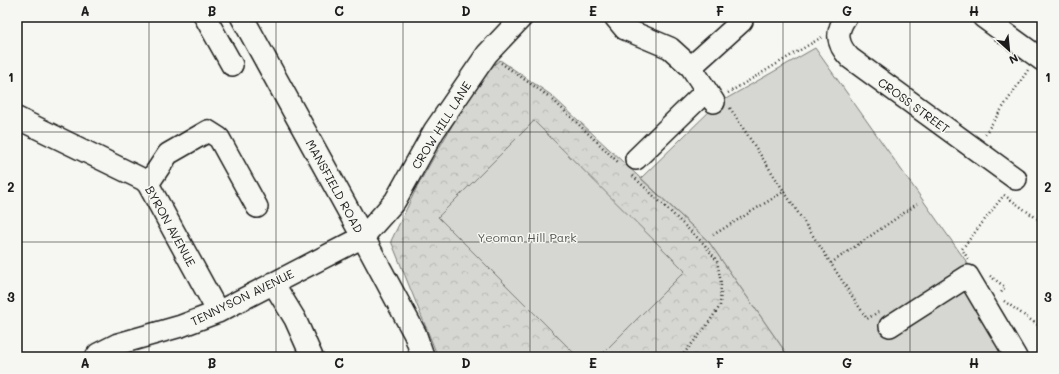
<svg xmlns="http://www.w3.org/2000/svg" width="1059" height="374" font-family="Mali,sans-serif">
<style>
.park{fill:url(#park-crowns);stroke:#797977}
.garden{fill:#d6d6d2;stroke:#797977}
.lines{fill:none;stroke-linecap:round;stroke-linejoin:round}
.minor-casing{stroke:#1c1c1c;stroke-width:24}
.major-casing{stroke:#1c1c1c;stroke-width:25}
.path{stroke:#1c1c1c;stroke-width:2.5;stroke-dasharray:1 3;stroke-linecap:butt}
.minor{stroke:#f6f6f2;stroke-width:21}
.major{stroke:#f6f6f2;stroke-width:22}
.grid{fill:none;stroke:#1c1c1c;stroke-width:1;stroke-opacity:0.55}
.labels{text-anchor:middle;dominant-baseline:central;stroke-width:3;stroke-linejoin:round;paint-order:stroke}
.street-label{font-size:12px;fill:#1c1c1c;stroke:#f6f6f2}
.park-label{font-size:12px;fill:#545453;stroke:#f6f6f2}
.neatline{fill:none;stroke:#1c1c1c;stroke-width:1.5}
.grid-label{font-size:13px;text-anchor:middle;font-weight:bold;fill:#1c1c1c}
</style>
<defs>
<pattern id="park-crowns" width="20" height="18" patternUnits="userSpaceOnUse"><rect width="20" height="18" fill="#d6d6d2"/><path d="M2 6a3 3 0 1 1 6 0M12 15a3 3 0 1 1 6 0" fill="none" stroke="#b7b7b4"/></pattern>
</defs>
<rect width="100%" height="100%" fill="#f6f6f2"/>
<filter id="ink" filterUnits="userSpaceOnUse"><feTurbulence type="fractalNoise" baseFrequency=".025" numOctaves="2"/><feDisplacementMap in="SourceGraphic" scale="8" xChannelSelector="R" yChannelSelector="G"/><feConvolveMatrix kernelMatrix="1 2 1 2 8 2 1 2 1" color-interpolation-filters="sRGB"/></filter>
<g filter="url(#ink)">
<path class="park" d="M500,60L551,95L709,242L789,357H438L391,241L418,185L481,75Z"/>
<path class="garden" d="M815,48L1000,309L1027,357H789L709,242L641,178L717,104Z
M534,121L685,271L599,357H578L438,217Z"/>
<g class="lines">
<defs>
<path id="minor" d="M205,17L232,65
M615,17L625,29L670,48L691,67L714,102
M846,17C835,32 837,45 850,58L1016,179
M983,17L1042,60
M691,67L742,21
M17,118L144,180L148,184L218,312
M636,159L706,91
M148,184L168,154L208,131L219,138L257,207
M273,283L295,319L312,357
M890,326L968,276L1016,357
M96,357L98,354L118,344L181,326L218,312L363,237L395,201L434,131L487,54L522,17"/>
<path id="major" d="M242,17L363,237L415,334L423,357"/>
</defs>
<use href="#minor" class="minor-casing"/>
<use href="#major" class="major-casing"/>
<path class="path" d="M501,63L551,98L619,163
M728,93L822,37
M730,108L867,319L878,312
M985,134L1028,70
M633,176L704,244L717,261L721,283L720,306L705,328L681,357
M1004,195L1042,222
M713,235L785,191
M968,259L962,249L1004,195
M831,263L917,204
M990,276L1005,287L1000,294
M1004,301L1042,328"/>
<use href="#minor" class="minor"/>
<use href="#major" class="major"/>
</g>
</g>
<path class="grid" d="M149,17V357M276,17V357M403,17V357M530,17V357M656,17V357M783,17V357M910,17V357M17,132H1042M17,242H1042"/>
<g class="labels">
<g class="street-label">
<text transform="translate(914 105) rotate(36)">CROSS STREET</text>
<text transform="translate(441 125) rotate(-58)">CROW HILL LANE</text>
<text transform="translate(335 186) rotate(61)">MANSFIELD ROAD</text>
<text transform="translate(171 226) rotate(61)">BYRON AVENUE</text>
<text transform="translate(242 297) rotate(-26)">TENNYSON AVENUE</text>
</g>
<g class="park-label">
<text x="527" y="237">Yeoman Hill Park</text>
</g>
</g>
<rect width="1059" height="374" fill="none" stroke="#f6f6f2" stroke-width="44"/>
<g transform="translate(1009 50) rotate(153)" stroke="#f6f6f2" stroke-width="3" paint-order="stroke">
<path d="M0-3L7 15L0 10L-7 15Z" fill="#1c1c1c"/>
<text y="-6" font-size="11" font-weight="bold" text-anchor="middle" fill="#1c1c1c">N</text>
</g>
<rect x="22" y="22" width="1015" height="330" class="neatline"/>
<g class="grid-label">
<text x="85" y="16">A</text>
<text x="212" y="16">B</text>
<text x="339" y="16">C</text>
<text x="466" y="16">D</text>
<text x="593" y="16">E</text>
<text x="720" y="16">F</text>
<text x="847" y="16">G</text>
<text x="974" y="16">H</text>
<text x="11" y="82">1</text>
<text x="1048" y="82">1</text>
<text x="11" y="192">2</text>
<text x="1048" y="192">2</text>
<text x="11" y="302">3</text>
<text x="1048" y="302">3</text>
<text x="85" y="368">A</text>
<text x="212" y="368">B</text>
<text x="339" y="368">C</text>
<text x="466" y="368">D</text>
<text x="593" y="368">E</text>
<text x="720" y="368">F</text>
<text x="847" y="368">G</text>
<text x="974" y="368">H</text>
</g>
</svg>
